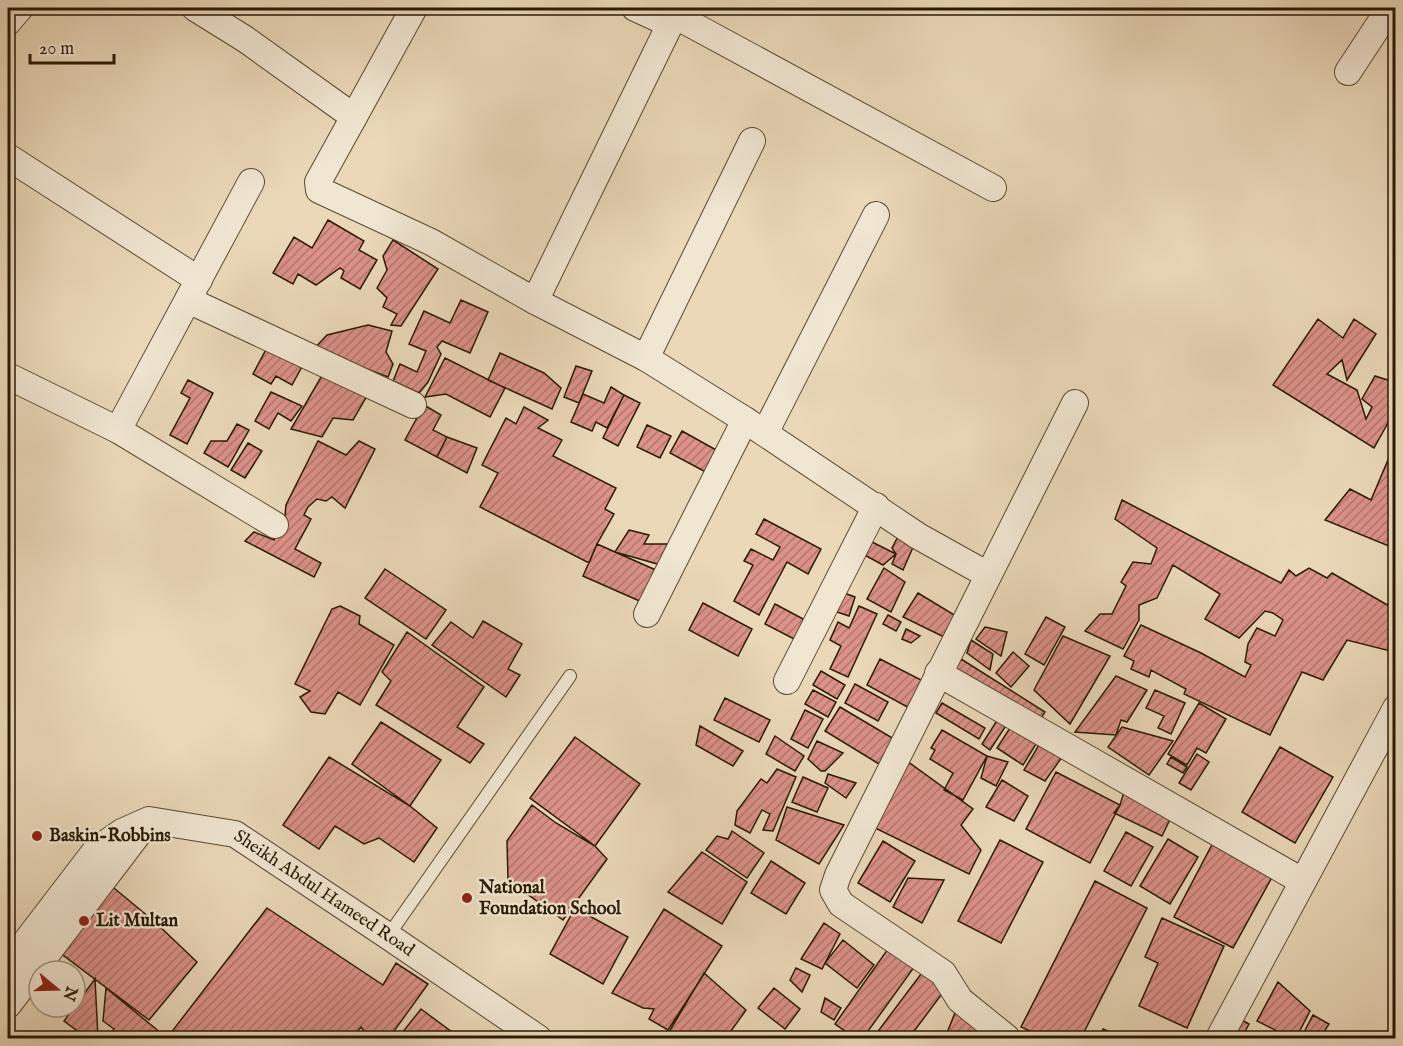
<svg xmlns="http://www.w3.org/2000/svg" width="1403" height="1046" font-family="'IM FELL English',serif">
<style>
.building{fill:url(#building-hatch);stroke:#291a04;stroke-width:1.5}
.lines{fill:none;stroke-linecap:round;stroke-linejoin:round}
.lane-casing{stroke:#594a31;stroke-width:14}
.street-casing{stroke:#594a31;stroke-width:28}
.lane{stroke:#f1e6d2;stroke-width:12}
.street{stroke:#f1e6d2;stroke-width:26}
.poi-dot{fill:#8f2418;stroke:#f1e6d2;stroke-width:2}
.labels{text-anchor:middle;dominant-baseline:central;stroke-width:4.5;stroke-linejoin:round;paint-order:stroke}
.poi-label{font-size:18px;font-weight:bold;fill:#291a04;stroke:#f1e6d2;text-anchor:start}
.street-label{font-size:18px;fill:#291a04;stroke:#f1e6d2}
</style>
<defs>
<pattern id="building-hatch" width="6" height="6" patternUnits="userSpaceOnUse" patternTransform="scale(1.5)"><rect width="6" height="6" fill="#dc9189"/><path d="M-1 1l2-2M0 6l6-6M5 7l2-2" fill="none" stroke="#b2766e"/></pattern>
</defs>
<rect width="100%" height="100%" fill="#ead8b9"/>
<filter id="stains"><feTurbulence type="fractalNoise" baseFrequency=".00333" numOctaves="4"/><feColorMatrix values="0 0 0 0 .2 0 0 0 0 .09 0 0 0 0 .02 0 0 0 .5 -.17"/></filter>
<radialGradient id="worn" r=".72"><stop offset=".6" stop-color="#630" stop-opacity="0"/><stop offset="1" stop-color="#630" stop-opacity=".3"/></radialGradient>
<path class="building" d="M328,220L364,241L359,250L377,260L360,289L341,278L344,271L340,268L316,285L298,274L293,284L273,273L294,237L312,248Z
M393,240L438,269L401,326L391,325L397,314L383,307L387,298L377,288L387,270L383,256Z
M461,300L488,312L470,353L442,341L437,347L441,354L428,382L419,393L393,381L400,364L417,372L426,351L409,344L424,311L450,323Z
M1318,319L1343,338L1354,319L1376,334L1347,380L1342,360L1327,374L1357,390L1366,419L1372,407L1362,399L1375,376L1394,382L1391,399L1394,412L1374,448L1273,385Z
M368,325L392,331L386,352L393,364L388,377L314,349L327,335Z
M270,342L305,361L292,385L276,376L271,384L253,374Z
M500,353L544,373L561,388L552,409L488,380Z
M445,358L505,388L490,417L446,394L425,397Z
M328,365L371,389L353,420L333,418L322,437L291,429Z
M576,366L592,371L579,403L564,397Z
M188,380L213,393L187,444L170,435L190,398L181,393Z
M611,387L624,395L607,428L596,422L592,431L571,422L583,394L604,403Z
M271,392L302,406L291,421L278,413L269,429L255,421Z
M624,395L640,403L618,446L603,438Z
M424,405L441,415L433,430L447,437L437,457L405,440Z
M524,407L548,420L538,428L562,440L553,456L616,488L605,509L614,514L597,544L589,563L480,507L498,473L482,465L506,418L516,424Z
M237,424L249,430L228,467L204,453L211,441H227Z
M647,425L671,436L660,458L637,447Z
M682,431L727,456L715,477L670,453Z
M447,437L477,448L467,473L437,457Z
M318,441L346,455L359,441L375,449L345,508L332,497L326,501L317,499L308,507L304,515L311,519L295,549L321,563L314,577L245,541L254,532L274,540L276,516H285L286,505Z
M1396,441V549L1325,520L1350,489L1371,500Z
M248,443L262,451L245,478L231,470Z
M1122,500L1281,583L1289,570L1296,576L1309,568L1327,578L1332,573L1396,610V640L1390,651L1347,640L1323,680L1302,672L1270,735L1184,694L1186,689L1151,670L1149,677L1131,669L1134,661L1124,656L1141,625L1201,653L1245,677L1251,665L1245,662L1248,644L1257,628L1275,636L1283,620L1273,613L1265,611L1239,638L1205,619L1220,594L1173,565L1157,598L1139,605V620L1123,649L1085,631L1100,614H1112L1126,586L1121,582L1133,562L1151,564L1157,548L1115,519Z
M764,519L821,549L808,574L787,562L759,615L734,601L753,565L744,561L751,549L773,560L780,547L756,534Z
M902,529L918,536L903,570L892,564L896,554L892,548Z
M629,530L649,535L644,544H667L661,565L615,552Z
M866,539L896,554L883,565L859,552Z
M597,544L658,571L644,603L583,576Z
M884,568L905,582L891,612L867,599Z
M385,569L446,610L426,639L365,598Z
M839,591L855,597L849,616L837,612L839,604Z
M918,593L956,616L944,637L903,617Z
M703,603L752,629L738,656L689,630Z
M775,604L807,621L796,640L765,624Z
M340,606L360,616L359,624L394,645L360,705L338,692L325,714L311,712L300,697L310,691L295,684L332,609Z
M859,606L877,614L848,677L830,669L841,646L830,640L838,622L849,628Z
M888,615L901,622L896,631L883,624Z
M1046,617L1065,627L1044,665L1025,654Z
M483,621L522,644L508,669L520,675L506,697L432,645L451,622L473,638Z
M985,627L1007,632L1001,656L976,639Z
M906,629L920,636L911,643L902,639Z
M407,632L484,687L457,727L484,744L470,763L376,705L391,681L382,672Z
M1063,636L1110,656L1070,724L1034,690Z
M971,640L993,654L990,670L967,653Z
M1013,652L1029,666L1011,687L996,673Z
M880,659L925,682L911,709L867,685Z
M961,659L1045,712L1036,726L952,672Z
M821,671L845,685L837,699L813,685Z
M1116,676L1147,690L1127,722L1121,720L1116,735L1075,732Z
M855,684L888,702L878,721L845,703Z
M813,690L836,702L828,717L805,704Z
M1155,690L1185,703L1171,734L1158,728L1164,716L1146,708Z
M725,698L770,720L759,742L714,720Z
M942,703L985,728L979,739L936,713Z
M1199,703L1226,719L1206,753L1197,748L1187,765L1168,754Z
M840,707L894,739L879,764L825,731Z
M805,710L823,719L808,748L791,739Z
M998,719L1005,727L990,750L982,744Z
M381,722L441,760L410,806L352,764Z
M700,726L743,751L733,766L696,745Z
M1122,727L1173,741L1149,775L1108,747Z
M1010,728L1036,744L1023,765L997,748Z
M942,730L987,756L963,800L944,790L953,773L930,759L935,750L931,748Z
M1045,735L1067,750L1045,781L1024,770Z
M775,736L804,756L795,771L766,754Z
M575,737L640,784L595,846L530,798Z
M817,741L843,753L825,771H821L808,759Z
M1280,747L1333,777L1295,843L1242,812Z
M1197,754L1209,762L1191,790L1179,783Z
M987,756L1008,762L996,786L981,778Z
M329,757L410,806L437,828L414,862L379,838L364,844L335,826L319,849L283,825Z
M1171,757L1187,767L1183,773L1167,764Z
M907,761L973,809L961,825L981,850L969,874L873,827Z
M777,769L796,777L773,831L763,830L770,814L762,810L750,833L735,825L737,811L761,779L767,783Z
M1056,772L1120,805L1090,863L1026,829Z
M828,774L856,783L846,798L825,783Z
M803,777L828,788L817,812L792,802Z
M1002,780L1028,796L1014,821L986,807Z
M1124,792L1172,815L1162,836L1114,813L1120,805Z
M532,805L556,823L595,846L607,859L563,920L508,880L507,841Z
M787,807L844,825L819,864L776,840Z
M732,831L764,853L747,878L706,850L717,836L728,839Z
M1126,832L1153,847L1131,886L1104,871Z
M1216,837L1276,870L1233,948L1174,917Z
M1168,839L1198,857L1170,904L1140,886Z
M1000,840L1043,862L1001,943L958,921Z
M883,841L915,861L890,902L858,883Z
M702,852L747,882L722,924L668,892Z
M771,861L805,883L786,914L751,893Z
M908,878L944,880L922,923L893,907Z
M1095,881L1147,908L1081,1038H1045L1021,1027Z
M109,884L155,922L197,962L149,1020L55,949Z
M267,908L383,985L396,963L428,984L389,1038H370L361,1027L354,1035L358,1038H325L316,1033L312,1038H300L293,1033L290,1038H167Z
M575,908L628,937L603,984L550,954Z
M664,909L722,946L668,1030L649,1019L654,1009L643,1008L612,993Z
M1162,918L1224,946L1187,1028L1139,1006L1158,963L1145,957Z
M824,923L840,934L822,969L801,959Z
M895,939L920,959L863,1038H855L835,1024Z
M843,940L874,965L857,988L825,963Z
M796,968L810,975L802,992L790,980Z
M924,970L947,987L909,1038H873Z
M704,973L746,1010L726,1038H677L669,1032Z
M95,979L98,1038H87L64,1021Z
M1278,982L1310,1011L1296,1038H1291L1257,1021Z
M106,988L167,1038H106L114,1029L103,1021Z
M774,988L800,1009L785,1029L758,1008Z
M825,998L841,1008L834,1020L821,1012Z
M960,1000L985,1038H945Z
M421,1009L460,1038H398Z
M1313,1015L1329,1024L1320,1038H1301Z
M1240,1019L1249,1024L1243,1035L1235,1030Z
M1103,1029L1125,1038H1099Z"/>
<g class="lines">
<defs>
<path id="lane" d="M388,936L570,676"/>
<g id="street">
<path d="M195,8L245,39L354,117"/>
<path d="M414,8L318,182L319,190L431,242L535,301L646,358L745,420L918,536L988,575"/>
<path d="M635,8L670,24"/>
<path d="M674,15L993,188"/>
<path d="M8,22L20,8"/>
<path d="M1348,72L1390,8"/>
<path d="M8,157L199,280"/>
<path d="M188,300L413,405"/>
<path d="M535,301L678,8"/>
<path d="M646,358L752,141"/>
<path d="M8,376L118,430L275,525"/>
<path d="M118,430L251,182"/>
<path d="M765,433L876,215"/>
<path d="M647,614L745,420"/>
<path d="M938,673L1302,881"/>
<path d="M787,681L876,506"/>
<path id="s1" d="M8,965L96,850L122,832L149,820L235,834L388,936L538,1038"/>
<path d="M8,1005L145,825"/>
<path d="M1007,1038L960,1000L943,973L841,904L833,890L838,875L1075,403"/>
<path d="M1219,1038L1396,708"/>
</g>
</defs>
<use href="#lane" class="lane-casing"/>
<use href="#street" class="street-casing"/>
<use href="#lane" class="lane"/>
<use href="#street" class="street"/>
</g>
<g class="poi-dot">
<circle cx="37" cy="836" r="6"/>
<circle cx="467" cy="898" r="6"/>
<circle cx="84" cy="921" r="6"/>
</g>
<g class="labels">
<g class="poi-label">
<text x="49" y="836">Baskin-Robbins</text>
<text x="479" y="888">National<tspan x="479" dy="21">Foundation School</tspan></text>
<text x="96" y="921">Lit Multan</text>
</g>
<g class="street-label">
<text stroke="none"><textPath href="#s1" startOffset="400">Sheikh Abdul Hameed Road</textPath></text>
</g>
</g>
<rect width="1403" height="1046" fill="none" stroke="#ead8b9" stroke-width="30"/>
<rect x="9" y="9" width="1385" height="1028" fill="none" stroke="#291a04" stroke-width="3"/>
<rect x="15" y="15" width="1373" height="1016" fill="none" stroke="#291a04" stroke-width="1.5"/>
<g transform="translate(57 989) rotate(109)"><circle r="28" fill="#f1e6d2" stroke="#a19480" stroke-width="1.5"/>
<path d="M0-4.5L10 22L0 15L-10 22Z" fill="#8f2418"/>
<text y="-9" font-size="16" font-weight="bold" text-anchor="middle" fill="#291a04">N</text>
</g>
<path d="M30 54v9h84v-9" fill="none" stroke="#291a04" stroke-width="3"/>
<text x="39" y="54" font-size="18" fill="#291a04" stroke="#f1e6d2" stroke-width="4.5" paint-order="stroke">20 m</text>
<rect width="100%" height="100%" filter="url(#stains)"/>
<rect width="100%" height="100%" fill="url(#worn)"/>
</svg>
